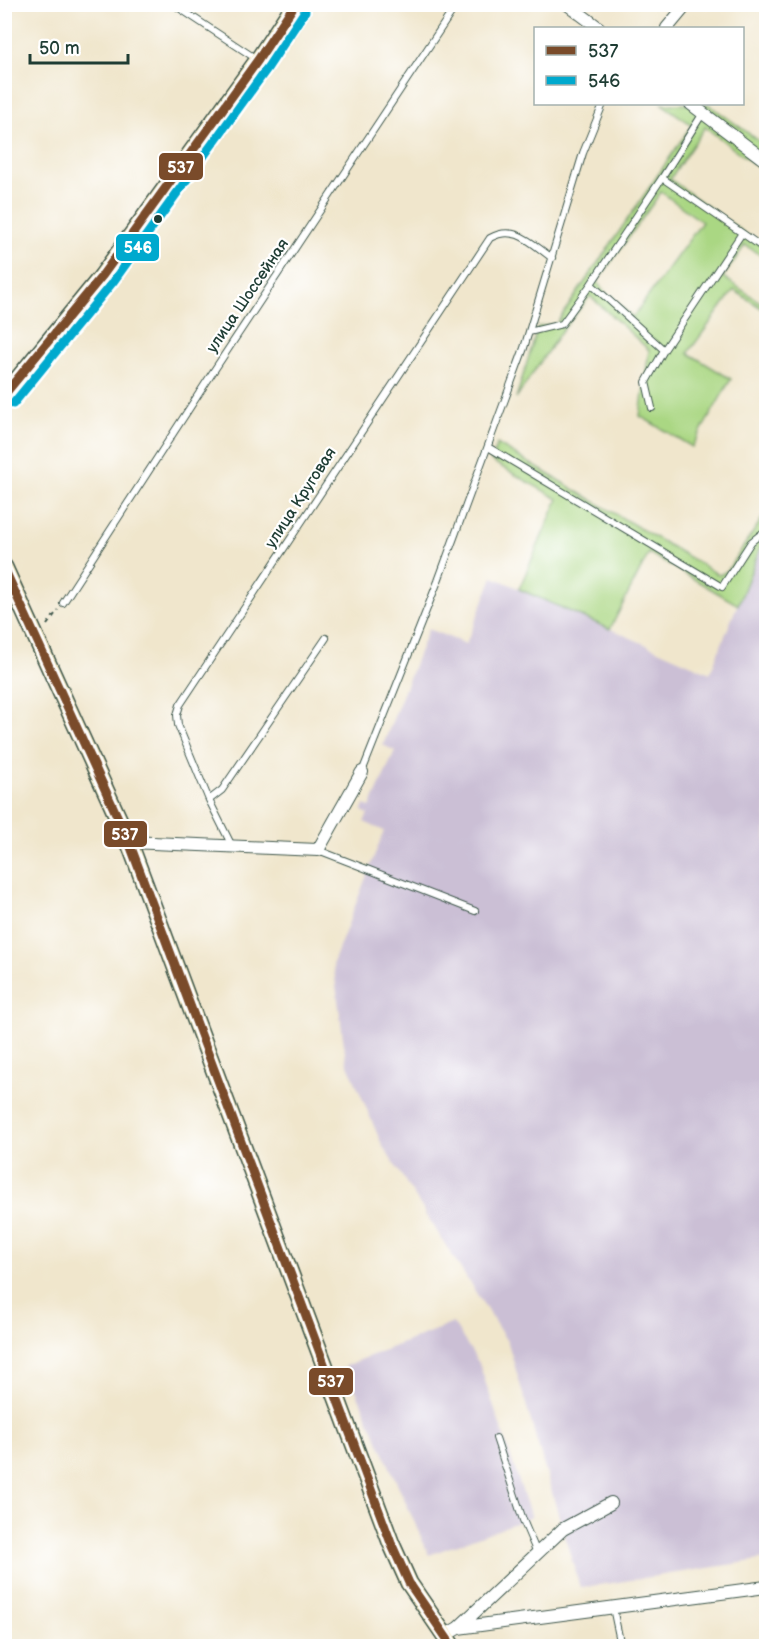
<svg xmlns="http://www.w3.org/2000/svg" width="771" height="1651" font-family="'Balsamiq Sans',sans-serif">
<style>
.industrial{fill:#cbbfd5}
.grass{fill:#aad783;stroke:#648a5c;stroke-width:1.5;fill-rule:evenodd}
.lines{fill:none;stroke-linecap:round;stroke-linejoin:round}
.lane-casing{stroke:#3e564b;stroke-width:8}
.street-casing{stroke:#3e564b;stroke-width:14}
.secondary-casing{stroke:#3e564b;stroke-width:19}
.path{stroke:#3e564b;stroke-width:2;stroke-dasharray:4.5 4.5;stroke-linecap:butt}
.lane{stroke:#fff;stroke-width:6}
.street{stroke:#fff;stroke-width:12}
.secondary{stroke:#f6e9c3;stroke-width:16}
.bus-1-casing{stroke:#fff;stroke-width:14}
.bus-2-casing{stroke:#fff;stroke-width:14}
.bus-1{stroke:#7a4b2a;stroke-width:9}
.bus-2{stroke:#00a9ce;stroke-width:9}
.bus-dot{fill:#1f3d34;stroke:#fff;stroke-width:2}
.labels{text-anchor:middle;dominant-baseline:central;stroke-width:4.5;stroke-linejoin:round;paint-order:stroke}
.street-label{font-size:16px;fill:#1f3d34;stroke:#fff}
.line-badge{stroke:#fff;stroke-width:2}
.badge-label{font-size:16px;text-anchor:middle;font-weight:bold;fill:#fff}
</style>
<rect width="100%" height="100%" fill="#fff"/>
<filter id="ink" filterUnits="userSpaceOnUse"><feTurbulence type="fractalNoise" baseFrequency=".0167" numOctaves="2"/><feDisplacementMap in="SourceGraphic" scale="12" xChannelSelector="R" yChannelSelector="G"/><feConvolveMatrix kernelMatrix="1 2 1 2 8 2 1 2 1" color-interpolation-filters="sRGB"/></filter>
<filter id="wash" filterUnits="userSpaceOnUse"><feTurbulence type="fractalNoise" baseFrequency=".008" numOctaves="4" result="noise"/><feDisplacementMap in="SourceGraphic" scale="24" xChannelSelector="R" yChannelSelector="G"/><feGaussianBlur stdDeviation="1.35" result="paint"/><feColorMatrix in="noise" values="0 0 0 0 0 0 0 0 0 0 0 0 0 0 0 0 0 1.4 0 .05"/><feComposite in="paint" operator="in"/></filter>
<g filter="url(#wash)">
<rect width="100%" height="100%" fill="#f0e6cc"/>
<path class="industrial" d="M761,546L766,548V1559L580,1588L508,1343L382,1145L346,1060L333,963L384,831L364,822L368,814L362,811L364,805L370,807L395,751L383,745L428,629L466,644L493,577L710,673Z
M453,1323L479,1363L531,1517L429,1555L345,1366Z"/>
<path class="grass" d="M662,104H708L766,146V173L705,127L670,179L766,249V259L745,245L723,277L766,306V311L734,290L688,353L731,379L692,447L640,416L649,350L590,296L558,336L516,398L538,327L556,324L692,125ZM661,192L702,222L633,317L609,297L597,282Z
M497,444L719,575L727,571L766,513V548L761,546L738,605L649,553L610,629L519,589L558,499L491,461Z"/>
</g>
<g filter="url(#ink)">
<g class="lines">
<defs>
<path id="lane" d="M173,4L258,60
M703,113L662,178L591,284L664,350L742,233L766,250
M662,178L742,233
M529,332L562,324L591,284
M652,408L646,382L664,350
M488,447L722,587L751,542L766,530
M63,603L211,375L457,4
M362,772L438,581L524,348L583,153L603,104
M209,800L222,790L326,638
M232,846L209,800L178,725L177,715L180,705L490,238C515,224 531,243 552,258
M318,850L475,911
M496,1438L523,1520L537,1553
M613,1608L621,1646"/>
<path id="street" d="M567,4L599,28
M667,28L687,4
M691,104L766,161
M129,842L318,850L362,772
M458,1628L563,1529L611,1503
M444,1636L458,1628L766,1587"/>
<path id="secondary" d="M4,396L102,276L258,60L295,4
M4,567L129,842L391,1543L409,1583L452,1646"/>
</defs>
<use href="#lane" class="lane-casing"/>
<use href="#street" class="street-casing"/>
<use href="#secondary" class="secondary-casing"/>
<path class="path" d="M47,625L58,610"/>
<use href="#lane" class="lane"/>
<use href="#street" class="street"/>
<use href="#secondary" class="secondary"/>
<defs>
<path id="bus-1" d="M4,395L102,276L258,60L295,4
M4,568L129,842L391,1543L409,1583L452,1646"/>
<path id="bus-2" d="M13,404L112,283L268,67L305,11"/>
</defs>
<use href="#bus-1" class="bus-1-casing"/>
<use href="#bus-2" class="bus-2-casing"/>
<use href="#bus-1" class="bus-1"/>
<use href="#bus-2" class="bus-2"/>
</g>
</g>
<circle class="bus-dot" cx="158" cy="219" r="5"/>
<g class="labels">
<g class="street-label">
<text transform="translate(248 296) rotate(-56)">улица Шоссейная</text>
<text transform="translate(301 498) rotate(-57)">улица Круговая</text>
</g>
</g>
<g class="line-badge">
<rect x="158" y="152" width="46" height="29" rx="6" fill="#7a4b2a"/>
<rect x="115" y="233" width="45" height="29" rx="6" fill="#00a9ce"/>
<rect x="103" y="820" width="45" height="28" rx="6" fill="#7a4b2a"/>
<rect x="308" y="1367" width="46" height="29" rx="6" fill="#7a4b2a"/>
</g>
<g class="badge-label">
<text x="181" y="173">537</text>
<text x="138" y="253">546</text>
<text x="125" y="840">537</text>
<text x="331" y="1387">537</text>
</g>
<rect width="771" height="1651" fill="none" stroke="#fff" stroke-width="24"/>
<rect x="534" y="27" width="210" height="78" fill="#ffffff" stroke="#a5b1ae" stroke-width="1.5"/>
<rect x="546" y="46" width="30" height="9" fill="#7a4b2a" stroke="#a5b1ae" stroke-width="1.5"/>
<text x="588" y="57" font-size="18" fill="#1f3d34">537</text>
<rect x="546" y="76" width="30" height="9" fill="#00a9ce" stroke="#a5b1ae" stroke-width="1.5"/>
<text x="588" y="87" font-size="18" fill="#1f3d34">546</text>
<path d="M30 54v9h98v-9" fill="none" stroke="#1f3d34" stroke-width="3"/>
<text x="39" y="54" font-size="18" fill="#1f3d34" stroke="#ffffff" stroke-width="4.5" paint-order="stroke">50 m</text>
</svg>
